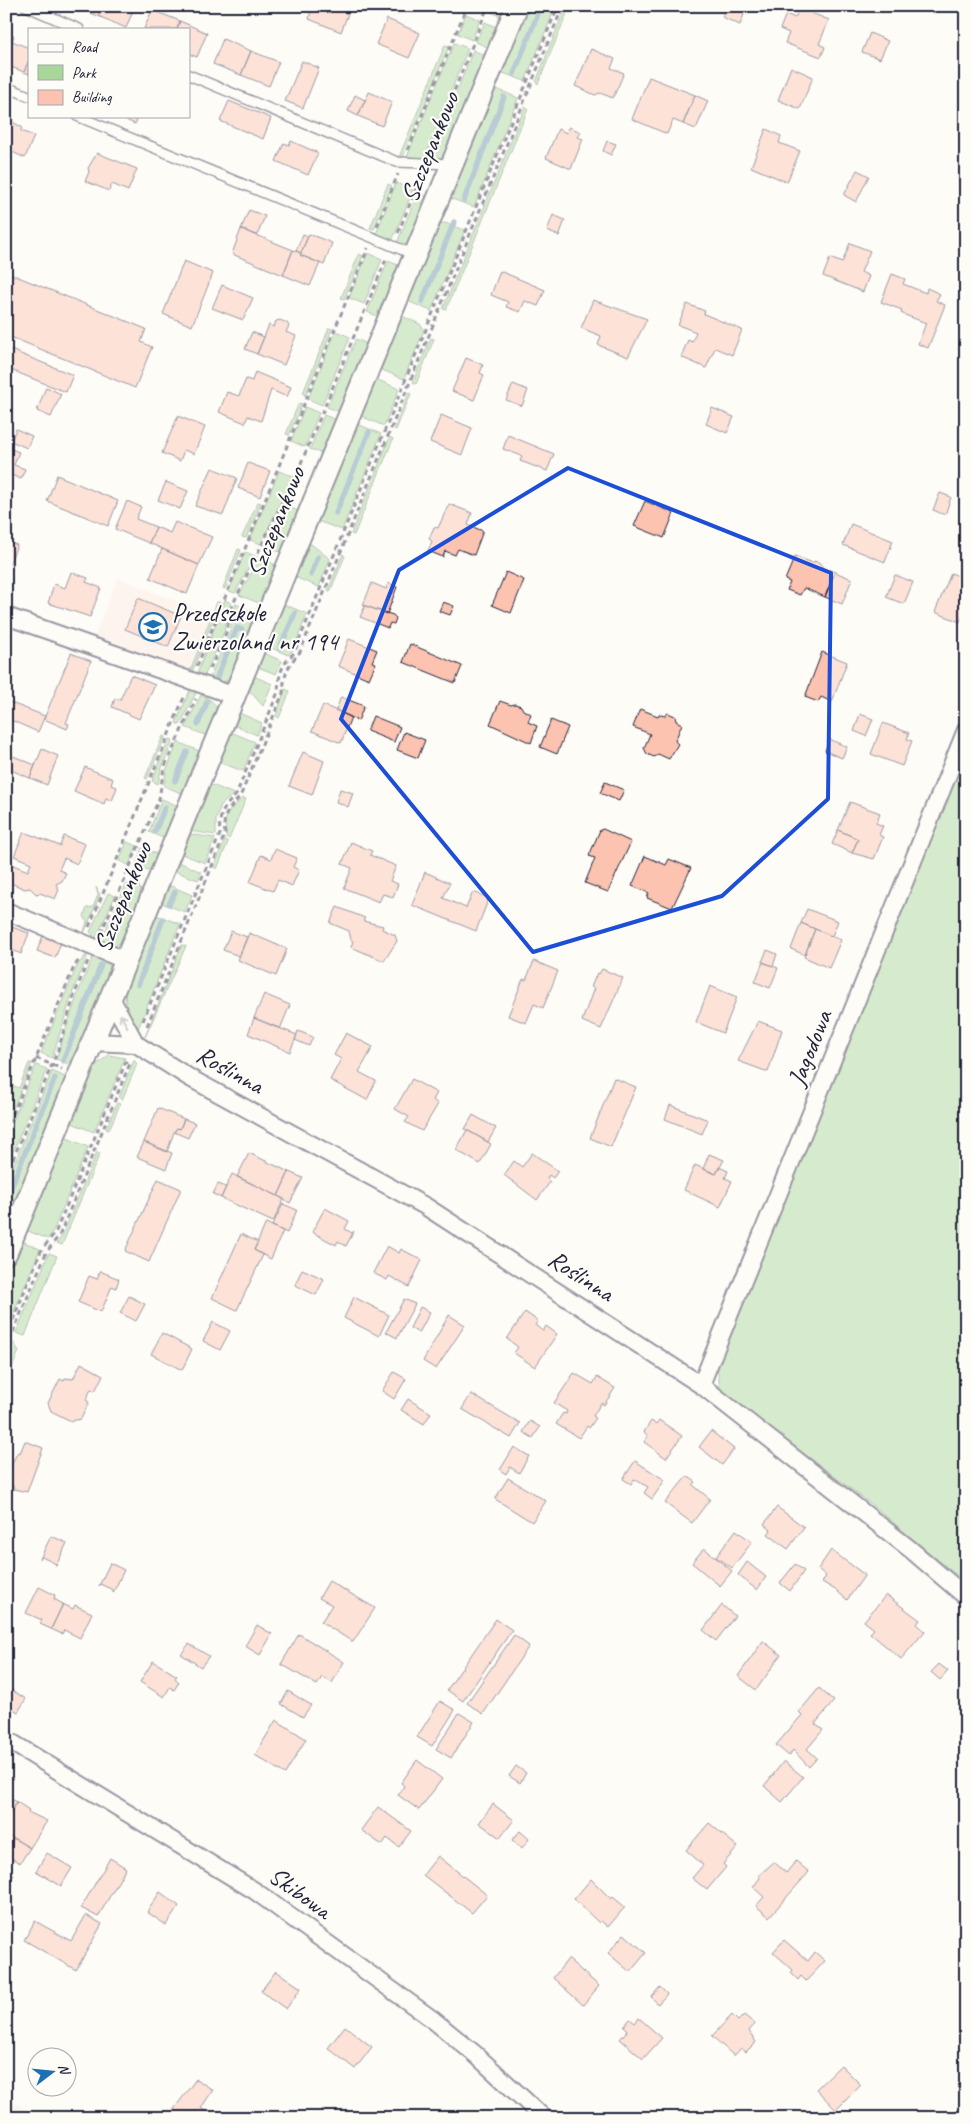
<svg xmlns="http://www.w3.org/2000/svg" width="972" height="2124" font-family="Caveat,sans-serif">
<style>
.built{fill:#fcebe2}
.green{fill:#a7d899;stroke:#647d6a}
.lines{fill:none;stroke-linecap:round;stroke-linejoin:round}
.stream{stroke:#6692ab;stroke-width:5.5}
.building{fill:#fbc3b0;stroke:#22223b}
.service-casing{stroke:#22223b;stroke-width:12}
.minor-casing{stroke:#22223b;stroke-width:20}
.tertiary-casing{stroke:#22223b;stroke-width:25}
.path{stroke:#22223b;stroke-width:3;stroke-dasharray:5 4;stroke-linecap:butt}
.service{stroke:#fdfcf7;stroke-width:9}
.minor{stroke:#fdfcf7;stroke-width:16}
.tertiary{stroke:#fdfcf7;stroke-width:21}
.oneway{stroke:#9a9aa2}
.marked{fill:none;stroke:#1d4ed8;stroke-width:4;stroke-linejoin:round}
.labels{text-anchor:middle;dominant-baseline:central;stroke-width:4.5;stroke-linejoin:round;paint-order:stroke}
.street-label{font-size:25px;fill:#22223b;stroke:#fdfcf7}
.poi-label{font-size:25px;fill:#22223b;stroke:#fdfcf7;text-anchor:start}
</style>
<rect width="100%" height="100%" fill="#fdfcf7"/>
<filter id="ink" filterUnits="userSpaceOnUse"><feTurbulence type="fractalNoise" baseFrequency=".02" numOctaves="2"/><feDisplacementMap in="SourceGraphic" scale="10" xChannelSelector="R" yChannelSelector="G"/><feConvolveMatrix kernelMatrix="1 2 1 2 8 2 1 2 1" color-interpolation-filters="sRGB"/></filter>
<g filter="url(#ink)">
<path class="built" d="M118,578L212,616L188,673L94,638Z
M6,2097L38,2118H6Z"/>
<path class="green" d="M491,6H507L503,15L500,16L489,11Z
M526,6H556L525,81L503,73L501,68Z
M566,6H570L538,84L536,82Z
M466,14L480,20L472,40L458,34Z
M485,22L496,27L497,30L491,45L487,47L476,42Z
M454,43L468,48L425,158L407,157Z
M445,45L449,46L403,157H399Z
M473,50L484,55L485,58L444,158H431Z
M497,89L518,98L474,207L452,199L450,194L491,91Z
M525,107L528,109L446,310L443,309Z
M396,183L413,190L392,241L376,234Z
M388,184L392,186L374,229L370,228Z
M418,193L426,196L428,199L409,245L406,246L397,243Z
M445,223L465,230L431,311L410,302L407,297L439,224Z
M368,253L382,259L364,304L349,298Z
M359,254L363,256L344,299L341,298Z
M388,261L398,265L399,269L381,314L377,316L367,312Z
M404,317L420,324L424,330L404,379L382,370L380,365L398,319Z
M329,328L332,329L305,396L303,393Z
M336,331L350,337L322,405L308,399Z
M431,338L434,339L416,384L413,382Z
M356,339L365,343L367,347L342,410L338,411L327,407Z
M378,380L399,389L384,426L363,417L361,412L373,382Z
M409,393L411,394L396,430L394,429Z
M299,403L302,404L289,435L286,434Z
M305,407L319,413L305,447L291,441Z
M324,415L334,419L336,423L324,452L320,453L310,449Z
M360,425L381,434L342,530L320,522L318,516L355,426Z
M390,437L393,439L354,535L351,534Z
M279,471L293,476L261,544L250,540Z
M258,502L261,503L246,538L242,537Z
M285,505L300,512L284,551L280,552L265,546Z
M311,544L330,559L319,587L297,578L295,572L306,546Z
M238,549L241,550L225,589L223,588Z
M245,552L255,556L235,593L229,591Z
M343,554L345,556L330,592L328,591Z
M260,558L274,564L277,568L263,601L259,603L239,595Z
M225,600L231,603L224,632L204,677L197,674Z
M217,602H220L192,672L190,671Z
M236,604L255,613L257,617L233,676C225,684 219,683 209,679L229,634Z
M286,605L307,614L293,650L288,655L269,647L266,642L281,607Z
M266,654L282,661L276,674L260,668L258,663L260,656Z
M256,677L272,684L263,706L247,688L251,679Z
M285,689L290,691L279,718L276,716Z
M190,690L196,693L180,725L176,723Z
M201,695C224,705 217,714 209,733L205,735L185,727Z
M237,712L262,723L257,735L236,726L234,721Z
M233,733L255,742L243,771L221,763L219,757L228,735Z
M163,736L165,737L147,779L145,778Z
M169,739L173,740L161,770L158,784L152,781Z
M178,742L199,751L200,755L185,792L181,793L164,786L166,771Z
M966,754V1583L871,1504L720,1390L717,1365Z
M212,785L234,794L221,805L216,819V835L189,831L207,787Z
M243,798L246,799L229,839L226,837L225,821L229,811Z
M162,799L176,805L178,810L167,836L163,838L149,832Z
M188,834L215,838L205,863L184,855L182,849Z
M225,840L228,842L217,869L214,867Z
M127,842L137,846L129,865L119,861Z
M142,848L157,854L158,858C153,871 148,872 135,867Z
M181,863L201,872L198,880L177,872L174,867Z
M130,883L138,884L143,895L123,941L115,946L99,945L126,885Z
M171,886L192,895L185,912L164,904L161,899L166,888Z
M96,887L100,895L82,938L87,922L84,916L87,908L93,907L98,895Z
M108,893L115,896L94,943L91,941L93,935L90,932Z
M159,916L180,924L138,1029C127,1015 123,1002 127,984L154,917Z
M182,945L186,946L145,1037Z
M90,950L73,991L52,1058L41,1053L77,966Z
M95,952L107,960L112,973L82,1045H79L68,1064L56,1059L78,993Z
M109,1055L125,1058L94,1132L72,1123L71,1120L92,1068Z
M134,1060L137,1064L122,1100L119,1098Z
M29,1063H32L6,1126V1083L19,1088Z
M36,1065L47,1069L6,1169V1138Z
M52,1071L63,1076L67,1082L6,1230V1184Z
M117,1103L120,1104L109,1130L106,1129Z
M67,1138L88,1147L54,1229L48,1239L28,1231L27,1227L63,1139Z
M97,1152L100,1153L62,1245L57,1243L62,1236Z
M24,1242L40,1249L7,1329L6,1277L20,1244Z
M49,1253L57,1256L25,1336L16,1333Z
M13,1342L19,1351L6,1382V1355Z"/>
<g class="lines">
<path class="stream" d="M514,74L541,6
M464,200L504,97
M422,302L454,222
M336,513L369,432
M311,575L318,557
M280,648L295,613
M217,677L237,628L242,630
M198,724L207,702
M175,781L187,752
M155,831L165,807
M140,869L146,854
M169,904L175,892
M109,945L134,882
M138,985L163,919
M63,1061L101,965
M6,1200L55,1078"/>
</g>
<path class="building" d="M73,6H103L98,16Z
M103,6H135L126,28L98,16Z
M312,6H340L339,10L348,14L341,32L309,19Z
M726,6H747L740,25L722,17Z
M799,8L829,20L819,44L825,47L821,57L785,43L789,33L780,29L786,14L795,18Z
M152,10L180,21L177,29H144Z
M387,19L420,33L409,58L376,44Z
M180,21L207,33L197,57L189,54V29H177Z
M6,33L14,36L12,41L29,48V60L24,72L6,65Z
M870,33L888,41L880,59L862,52Z
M223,39L251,51L241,75L213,64Z
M591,49L615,59L611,68L624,73L613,98L600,93L595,95L575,86Z
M251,51L279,62L269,86L241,75Z
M29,60V74L24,72Z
M302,61L319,68L303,108L285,101Z
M791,67L813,77L800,109L778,100Z
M649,77L695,95L683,124L673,120L667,134L632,119Z
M369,92L392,102L382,126L358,116Z
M355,95L365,100L358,116L348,111Z
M695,95L708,101L696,129L683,124Z
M229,101L271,118L263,139L220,121Z
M6,116L13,119L12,122L22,127L21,131L34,136L25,158L6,149Z
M124,116H139L135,124L123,119Z
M569,127L581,132L578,137L583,139L571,169L546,158L558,129L567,133Z
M766,129L781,136L779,143L800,151L787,182L751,167Z
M291,141L318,153L308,175L276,161L284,143L289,145Z
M607,141L616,144L611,155L603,151Z
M97,153L137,169L128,191L112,184L109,191L85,181L89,172L88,168Z
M857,170L869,176L856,202L844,195Z
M249,210L265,216L257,236L241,229Z
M553,215L565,220L559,236L547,231Z
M241,229L293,250L283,275L232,254Z
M303,234L308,236L301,253L296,251Z
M309,234L332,243L324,265L300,255Z
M850,243L870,251L861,272L869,276L863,292L823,276L830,258L842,263Z
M293,250L301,253L300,255L320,263L310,286L283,275Z
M184,261L213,273L192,326L163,314Z
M500,271L545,290L538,306L525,301L520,312L506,307L508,302L491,295Z
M6,272L146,329L141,342L152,347L135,388L6,335Z
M892,274L905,279L903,284L926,293L927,288L940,294L936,301L945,305L928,348L918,344L926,323L905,315L901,313L902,310L881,302Z
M222,285L253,298L243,320L212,308Z
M593,300L647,319L628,357L598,345L601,336L581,328Z
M687,304L705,311L704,314L742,330L732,355L715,348L706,368L681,357L688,340L692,342L696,332L678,325Z
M280,320L287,323L289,326L286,332L296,336L284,365L257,354L269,325L274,327L276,321Z
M252,332L264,337L257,354L245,349Z
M6,348L73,375L66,392L6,368Z
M466,358L483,365L480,373L484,375L474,400L452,391Z
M255,372L291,387L287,397L271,390L261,421L248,416L245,423L219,412L227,392L239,396L246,379L252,381Z
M513,384L528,390L522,406L506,400Z
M46,387L61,394L51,417L37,411Z
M712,408L734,417L727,433L706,424Z
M441,415L472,428L462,455L430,442Z
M178,416L205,427L194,454L184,450L180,461L162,453Z
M16,429L32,436L27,448L11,441Z
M508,435L554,454L547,471L520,461L522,456L503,449Z
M6,447L19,452L14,465L25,469L21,479L6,473Z
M248,463L270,471L260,497L238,488Z
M212,468L237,478L223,515L195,506Z
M57,475L118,501L108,526L47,501Z
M166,482L188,491L180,509L158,500Z
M940,493L951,497L945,515L933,510Z
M127,501L141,507L136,519L156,527L149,543L115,529Z
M645,501L674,513L664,538L634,526Z
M449,504L472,513L468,525L483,531L474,555L458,549L455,555L445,551L443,557L428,551L432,541L429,539L434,527L438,528Z
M175,522L212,537L199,565L149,543L156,527L170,533Z
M851,524L893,541L885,562L843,545Z
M6,541L17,545L6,572Z
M162,549L199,565L187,594L150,578Z
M795,556L813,563L814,561L822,564L821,566L835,572L825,597L804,588L800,595L787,590L790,582L785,580Z
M71,572L88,578L86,582L101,588L90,617L48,603L54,584L65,588Z
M506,572L524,580L511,613L492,605Z
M835,572L852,579L842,604L825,597Z
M951,573L964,578L961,587L966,589V609L960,622L935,612Z
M895,575L913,582L904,604L886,597Z
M372,583L386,589L388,583L397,587L387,614L363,605Z
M138,598L181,616L168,647L125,629Z
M443,602L454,606L450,615L439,611Z
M365,606L393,615L396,618L394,624L390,623L388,628L360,617Z
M349,639L377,650L372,662L376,663L369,679L338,666Z
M410,644L462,666L455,683L403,662Z
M822,652L847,662L832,702L821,697L818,702L805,697Z
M71,653L91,661L66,723L69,724L67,729L44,719Z
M131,675L155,685L139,719L112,707L115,698L120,700Z
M341,697L364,706L358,721L336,710Z
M6,701L45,716L38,732L6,718Z
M500,701L511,705L515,704L521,706L523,710L531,714L528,722L537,726L531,743L490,724Z
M323,705L351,717L341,743L312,731Z
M640,709L658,716L659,714L664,716L668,713L675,716L676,721L682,724L675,741L678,744L669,759L658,754L654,757L647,754L644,748L650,734L633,727Z
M860,714L873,719L866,736L854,731Z
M373,716L400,727L394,742L367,731Z
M551,720L568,727L557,754L540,747Z
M883,723L909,733L907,739L912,741L902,766L871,754Z
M404,732L425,740L418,758L397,750Z
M829,739L847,747L842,758L825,751Z
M42,749L58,756L47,785L30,778Z
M303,752L324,761L312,795L289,786Z
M6,753L35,765L30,778L6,768Z
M85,767L113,779L111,785L117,787L112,801L106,798L104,804L74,791Z
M605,782L624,790L619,801L600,793Z
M340,789L353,793L348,807L336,802Z
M850,802L880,813L876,823L883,826L879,835L883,837L874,859L852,853L858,839L838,830Z
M603,829L631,842L608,892L585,883L595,858L589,856L600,830Z
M838,830L858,839L852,853L832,844Z
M24,832L60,846L64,836L85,844L77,864L64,858L59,870L66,873L62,881L56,884L59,890L55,899L40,893L36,894L30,888L25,889L6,881V862L28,871L31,863L14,856Z
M351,842L372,851L370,855L396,866L390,881L398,884L393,897L383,894L379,902L344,888L352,868L342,864Z
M275,849L297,858L293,867L299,870L292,886L278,880L273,891L250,882L261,855L271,859Z
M645,856L666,865L669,859L691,868L672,908L647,898L649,893L632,886Z
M425,872L450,883L443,898L466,908L473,892L489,898L476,931L412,905Z
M337,907L365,918L363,921L383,926L382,929L395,935L397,941L384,961L351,947L353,941L351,940L349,931L330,923Z
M807,909L838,921L832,936L801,923Z
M801,923L815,929L805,955L791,949Z
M6,925L29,933L21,954L6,947Z
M815,929L841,940L829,968L804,957Z
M231,931L247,937L239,956L223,950Z
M249,933L287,949L276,976L238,960Z
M43,936L61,943L55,958L37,951Z
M767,950L777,954L773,966L762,962Z
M534,961L558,971L543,1008L534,1004L526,1023L508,1016L523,979L526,980Z
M763,962L778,968L770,988L755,982Z
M602,969L623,978L601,1029L582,1021L594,988L591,987L597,973L599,974Z
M710,986L737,997L723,1033L696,1022Z
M264,994L290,1005L280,1029L254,1018Z
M254,1018L297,1035L290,1052L248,1034Z
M758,1021L782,1030L768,1072L738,1061Z
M298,1031L313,1037L309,1046L295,1040Z
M346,1033L373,1047L359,1072L376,1081L367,1100L330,1080L341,1059L334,1055Z
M614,1078L636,1087L611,1147L590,1138Z
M412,1079L437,1093L433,1100L438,1104L422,1131L405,1122L409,1117L395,1109Z
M670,1105L708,1120L702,1134L665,1119Z
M158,1108L184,1119L180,1129L177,1128L174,1132L167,1152L144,1142Z
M473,1115L496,1128L488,1142L465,1129Z
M184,1119L195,1123L188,1138L174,1132L177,1128L180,1129Z
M467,1130L491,1144L480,1164L456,1150Z
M144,1142L172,1153L166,1169L137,1157Z
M249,1153L289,1172L278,1196L237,1177Z
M532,1153L558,1171L553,1178L549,1175L547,1179L550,1182L537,1200L504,1175L514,1161L522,1167Z
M709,1154L724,1160L716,1174L703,1169Z
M695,1165L716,1174L719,1167L728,1171L725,1178L732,1181L720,1207L684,1190Z
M289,1172L303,1178L290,1203L278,1196Z
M232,1174L284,1199L273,1222L221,1198Z
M158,1179L181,1189L149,1262L125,1251Z
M218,1184L226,1187L221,1198L213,1194Z
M283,1204L297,1210L287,1233L272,1226Z
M325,1208L349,1221L345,1229L352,1233L354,1231L346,1246L338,1241L336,1245L312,1232Z
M266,1223L283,1231L271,1259L254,1250Z
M241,1234L258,1242L254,1250L263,1255L237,1310L212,1298Z
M387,1246L399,1253L401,1249L422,1260L409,1287L389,1276L387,1280L373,1273Z
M302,1269L324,1279L316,1295L295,1285Z
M100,1271L119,1279L116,1288L112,1286L101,1312L78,1302L89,1276L97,1279Z
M129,1296L145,1304L136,1321L120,1313Z
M354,1297L389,1315L379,1336L344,1318Z
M404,1299L415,1304L397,1338L386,1332Z
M420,1307L430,1312L419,1333L410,1328Z
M525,1312L538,1321L535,1325L543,1331L546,1326L557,1334L535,1367L514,1353L518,1347L507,1339Z
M449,1315L465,1325L436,1369L423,1361Z
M213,1322L230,1331L220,1350L203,1341Z
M162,1333L192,1349L182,1370L151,1354Z
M81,1363L103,1375L95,1391L91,1389L86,1400L89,1402L81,1419L71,1421L51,1411L48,1403L60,1379L64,1381L65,1378L73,1379Z
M394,1372L406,1379L394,1399L382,1391Z
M574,1373L593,1384L597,1377L615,1388L604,1405L601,1403L593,1416L596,1418L589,1428L587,1426L579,1438L556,1424L563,1413L566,1414L567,1411L554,1403Z
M471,1394L520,1423L511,1438L462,1409Z
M408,1399L431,1413L424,1424L401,1410Z
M659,1420L682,1436L666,1458L644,1442L648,1436L644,1432L651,1421L656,1424Z
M530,1421L540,1427L533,1438L523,1432Z
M711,1431L734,1449L722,1465L699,1447Z
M25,1441L43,1448L27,1492L14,1489L13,1486L6,1483L13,1461L18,1452L20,1453Z
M514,1447L529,1456L519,1473L510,1467L506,1474L500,1470Z
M635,1461L665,1480L652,1499L644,1493L648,1487L634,1479L631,1484L623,1479Z
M687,1476L696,1482L693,1485L710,1499L692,1523L665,1503Z
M508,1478L546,1501L532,1522L495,1499Z
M777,1507L804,1527L788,1549L768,1534L771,1530L764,1524Z
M736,1530L752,1542L732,1568L716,1557Z
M51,1536L67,1543L56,1566V1564L42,1557L40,1559Z
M6,1539L11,1541L6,1554Z
M704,1548L732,1571L720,1586L692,1563Z
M831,1550L865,1575L847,1600L837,1591L822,1582L826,1576L818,1569Z
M747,1562L766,1577L757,1590L738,1575Z
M110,1563L124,1570L113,1593V1590L100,1584L99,1586Z
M795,1564L804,1571L790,1591L780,1583Z
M329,1581L375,1608L353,1642L321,1622L332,1605L319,1598Z
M39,1587L55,1595L54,1599L63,1604L51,1629L40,1624L42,1620L26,1613Z
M886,1595L920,1620L917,1624L925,1631L901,1659L870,1633L874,1629L864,1621Z
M63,1604L73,1609L75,1605L92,1613L80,1638L64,1630L62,1634L51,1629Z
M722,1605L735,1616L716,1641L703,1630Z
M496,1619L512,1630L463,1701L447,1690Z
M257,1625L272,1634L260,1655L245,1646Z
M299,1634L344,1662L332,1683L322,1677L317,1685L281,1664Z
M514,1635L529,1646L483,1714L467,1703Z
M763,1641L781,1655L756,1690L738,1676Z
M189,1644L209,1656L201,1667L181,1654Z
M153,1661L177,1676L175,1678L179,1682L174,1690L170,1687L164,1697L140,1682Z
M939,1664L948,1671L940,1680L931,1672Z
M819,1688L834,1701L815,1724L823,1730L807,1749L817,1758L809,1767L793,1750L789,1756L776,1745L802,1715L799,1712Z
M10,1689L26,1699L18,1712L6,1705V1696Z
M288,1691L311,1705L303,1717L281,1704Z
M440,1701L455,1710L432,1746L417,1737Z
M459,1713L474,1722L451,1758L436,1749Z
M276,1720L306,1739L285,1774L255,1755Z
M417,1760L442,1779L419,1810L398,1795L404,1786L401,1783Z
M784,1761L803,1777L782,1802L764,1786Z
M516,1766L526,1773L520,1783L509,1776Z
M6,1796L17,1802L6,1820Z
M17,1802L29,1810L28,1812L47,1821L30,1848L6,1834V1820Z
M493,1804L514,1820L500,1838L479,1823Z
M378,1807L411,1831L399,1847L387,1838L382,1845L361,1830Z
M709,1823L738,1847L723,1864L726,1867L707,1890L692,1878L703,1865L686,1850Z
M520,1831L529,1839L522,1848L512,1840Z
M13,1838L30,1848L20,1863L6,1855Z
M47,1853L72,1868L61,1886L36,1871Z
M438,1856L487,1895L472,1913L423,1875Z
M110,1858L126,1868L98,1917L81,1908Z
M796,1861L809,1872L769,1917L756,1906L764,1897L753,1887L760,1878L758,1876L774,1862L786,1873Z
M6,1871L14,1875L6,1888Z
M591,1879L611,1899L613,1897L625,1907L608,1927L601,1921L599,1923L574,1899Z
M160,1892L179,1906L166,1925L147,1912Z
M86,1915L102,1924L76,1970L24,1940L35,1921L71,1941Z
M624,1934L646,1953L630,1972L608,1953Z
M784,1940L808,1961L815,1952L825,1961L806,1981L801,1976L798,1980L791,1973L793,1970L773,1952Z
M568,1959L599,1986L583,2005L553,1978Z
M276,1971L301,1988L286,2009L261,1991Z
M660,1987L667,1994L658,2004L651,1997Z
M732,2015L738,2021L744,2015L755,2024L749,2031L756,2042L746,2052L741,2048L734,2056L712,2036Z
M639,2018L662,2038L643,2059L620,2039L628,2030L624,2026L630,2019L635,2023Z
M345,2026L372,2047L355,2069L328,2048Z
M841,2065L861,2085L836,2110L816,2089Z
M196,2079L213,2090L201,2108L216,2118H172L169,2116Z"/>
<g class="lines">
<defs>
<path id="service" d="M26,6L79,29
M189,75L397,162L451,164
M6,87L29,96
M77,116L415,255"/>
<path id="minor" d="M6,616L235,696
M6,911L127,961
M111,998L136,1044L190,1078L425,1206L701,1385L910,1549L966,1597
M93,1042L136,1044
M701,1385L966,730
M6,1739L255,1891L432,2019L475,2054L544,2118"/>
<path id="tertiary" d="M6,1253L517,6"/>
</defs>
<use href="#service" class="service-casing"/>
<use href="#minor" class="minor-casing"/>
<use href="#tertiary" class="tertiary-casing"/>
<path class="path" d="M431,149L488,6
M408,150L467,6
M377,226L398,174
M398,233L421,177
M197,666L368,248
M210,669L226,633L233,604L299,468L387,257
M89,927L185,695
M101,933L159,799L164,768L196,699
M143,1021L220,834C218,816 223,808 236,795L278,692C279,674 281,665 294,653L558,6
M147,1026L225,834C222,815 227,811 240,797L283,693C284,675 287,666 300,652L563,6
M36,1058L62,1069
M6,1131L74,967L79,960
M6,1176L58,1050L75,993L88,961
M6,1337L41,1251L56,1231L127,1059
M6,1349L46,1253L60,1234L131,1061"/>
<use href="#service" class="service"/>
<use href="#minor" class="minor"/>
<use href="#tertiary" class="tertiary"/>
</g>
<defs><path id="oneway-shaft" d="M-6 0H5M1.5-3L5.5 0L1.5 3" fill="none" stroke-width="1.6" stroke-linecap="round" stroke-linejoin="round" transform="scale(1.25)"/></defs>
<use class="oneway" href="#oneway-shaft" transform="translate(124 1021) rotate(-119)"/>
</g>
<path d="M0 0H972V2124H0ZM568,468L831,573L828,799L722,896L533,952L341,719L399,570Z" fill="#fdfcf7" fill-opacity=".55" fill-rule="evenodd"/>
<path class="marked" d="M568,468L831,573L828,799L722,896L533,952L341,719L399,570Z"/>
<defs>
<symbol id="school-ring" viewBox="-11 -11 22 22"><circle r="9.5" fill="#fdfcf7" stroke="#1f6fb2" stroke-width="1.5"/><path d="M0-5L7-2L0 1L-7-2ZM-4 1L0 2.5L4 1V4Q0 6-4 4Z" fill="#1f6fb2"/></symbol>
</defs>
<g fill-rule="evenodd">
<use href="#school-ring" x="137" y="611" width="32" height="32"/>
</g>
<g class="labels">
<g class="street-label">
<text transform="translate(430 147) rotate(-68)">Szczepankowo</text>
<text transform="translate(276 522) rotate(-68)">Szczepankowo</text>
<text transform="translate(123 897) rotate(-68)">Szczepankowo</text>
<text transform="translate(810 1048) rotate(-68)">Jagodowa</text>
<text transform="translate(230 1070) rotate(29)">Roślinna</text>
<text transform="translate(581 1276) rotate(33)">Roślinna</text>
<text transform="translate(300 1893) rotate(36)">Skibowa</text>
</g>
<g class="poi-label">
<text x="172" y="613">Przedszkole<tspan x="172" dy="29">Zwierzoland nr 194</tspan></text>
</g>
</g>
<rect width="972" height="2124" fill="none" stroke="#fdfcf7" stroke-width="25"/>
<rect x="12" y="12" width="947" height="2099" fill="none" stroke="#22223b" stroke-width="2" filter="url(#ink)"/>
<rect x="28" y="28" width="162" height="90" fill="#fdfcf7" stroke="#a5a5ac"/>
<rect x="38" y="44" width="25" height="8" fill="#fdfcf7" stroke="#a5a5ac"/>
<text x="72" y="52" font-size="15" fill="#22223b">Road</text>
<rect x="38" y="65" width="25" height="15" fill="#a7d899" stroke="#a5a5ac"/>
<text x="72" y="78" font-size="15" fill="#22223b">Park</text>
<rect x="38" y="90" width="25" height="15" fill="#fbc3b0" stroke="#a5a5ac"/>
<text x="72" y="102" font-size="15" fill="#22223b">Building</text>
<g transform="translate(52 2072) rotate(74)"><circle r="24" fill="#fdfcf7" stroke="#a5a5ac"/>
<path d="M0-4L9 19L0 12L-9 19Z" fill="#1f6fb2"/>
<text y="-8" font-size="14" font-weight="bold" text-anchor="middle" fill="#22223b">N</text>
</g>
</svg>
